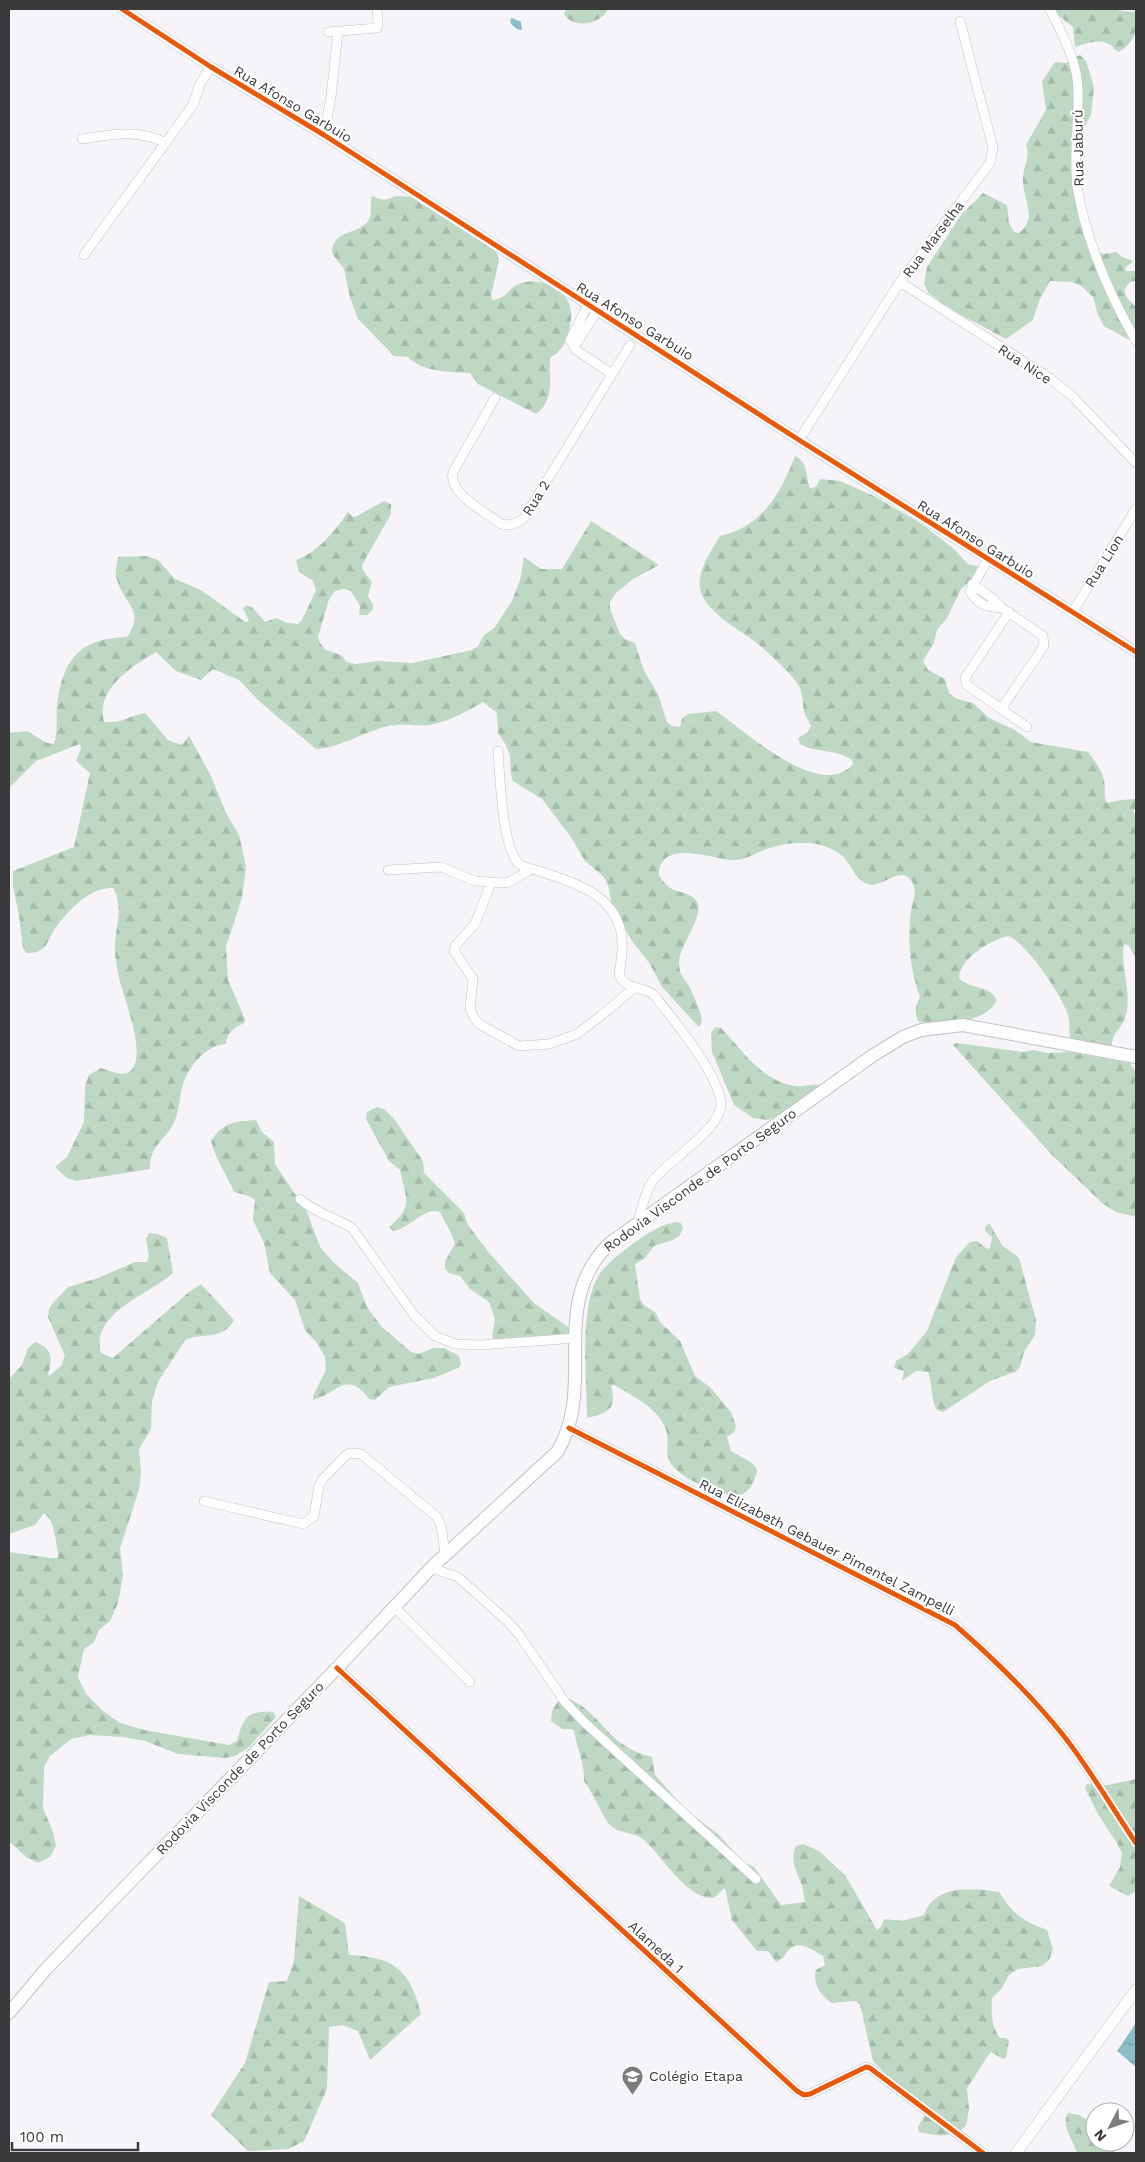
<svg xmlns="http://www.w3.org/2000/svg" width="1145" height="2162" font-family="'Work Sans',sans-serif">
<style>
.forest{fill:url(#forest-firs)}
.water{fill:url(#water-ripples)}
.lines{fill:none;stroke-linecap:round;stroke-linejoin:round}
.minor-casing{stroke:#c2c0c4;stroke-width:10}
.tertiary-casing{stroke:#c2c0c4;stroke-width:11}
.secondary-casing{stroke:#c2c0c4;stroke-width:12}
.primary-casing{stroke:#c2c0c4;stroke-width:14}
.minor{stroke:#fefdfe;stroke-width:9}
.tertiary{stroke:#fefdfe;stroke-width:10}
.secondary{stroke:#fefdfe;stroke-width:11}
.primary{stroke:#fefdfe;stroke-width:12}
.cycleway-casing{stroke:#fff;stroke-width:8}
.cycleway{stroke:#e8590c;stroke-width:5}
.labels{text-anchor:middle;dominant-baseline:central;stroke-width:4;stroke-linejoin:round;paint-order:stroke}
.street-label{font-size:14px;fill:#3a3a3c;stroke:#fff}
.poi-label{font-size:14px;fill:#3a3a3c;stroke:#fff;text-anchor:start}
</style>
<defs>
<pattern id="forest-firs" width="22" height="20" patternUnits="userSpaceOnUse" patternTransform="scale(1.25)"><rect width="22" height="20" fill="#bed8c4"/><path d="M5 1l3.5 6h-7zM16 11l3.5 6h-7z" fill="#a4baa9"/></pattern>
<pattern id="water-ripples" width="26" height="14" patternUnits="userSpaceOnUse" patternTransform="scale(1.25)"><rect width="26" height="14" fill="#8abdc8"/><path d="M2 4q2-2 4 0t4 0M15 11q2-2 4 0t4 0" fill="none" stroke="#729ba4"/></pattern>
</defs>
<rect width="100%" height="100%" fill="#f6f4f9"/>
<path class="forest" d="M566,9H608C601,24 574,30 564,14Z
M1051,9H1116L1122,11L1136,12C1136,32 1138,39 1119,52C1114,50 1114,47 1109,44C1100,38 1084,44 1075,47L1073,27Z
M1080,55L1086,61L1094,87L1091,115L1082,132L1076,155L1087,234L1099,252L1104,254L1116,252L1122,257L1134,261L1125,268L1126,271H1136V281L1130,282L1124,290L1127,298L1136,307V340L1127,339L1104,326L1098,315L1093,297L1080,285L1072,282L1050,281L1040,299L1033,320L1006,339L948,308L929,293L924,284L927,267L961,215L983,193L1007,205L1009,223L1014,232L1019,233C1039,218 1022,198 1023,179C1023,165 1031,158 1026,145L1046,110L1042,81L1055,62L1066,63Z
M372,196L384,200L397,196L410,197L423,201L496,249L499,261L491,295L492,300C508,299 509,286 521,283C544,276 575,293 571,319C568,339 567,346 550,358C549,378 555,400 536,414L478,384L470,373C450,372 422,372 408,357L394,356L358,319L350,298L344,269L332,253C333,228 358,236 369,220C373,213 369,204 372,196Z
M795,456C809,462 805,476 810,488L816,487L820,479L840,481L874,496L923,525L954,549L968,564L979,567L980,573L961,589L947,618L937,630L934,643L923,661L928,670L945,679L949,693L955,698L973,703L989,718L1015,730L1031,742L1088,752C1094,760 1102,770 1104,780C1106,788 1103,796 1107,803L1121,800L1136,799V810H1133L1136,817V958L1129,946L1124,944C1120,968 1133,995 1125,1018C1123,1024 1119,1028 1115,1034C1111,1041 1114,1045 1107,1051L1071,1042C1068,1033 1071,1024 1068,1015C1063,997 1026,942 1008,936C991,940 960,958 959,978C969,990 989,984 997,1000C985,1025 942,1024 919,1022C913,1013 916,1005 920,997C910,969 907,941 911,911C913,900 919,889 910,879C898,866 881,889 868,884C856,880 853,869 846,860C841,853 832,849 824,846C805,839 779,844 761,851C754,854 744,860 736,860C718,861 673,841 661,864C659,867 659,872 659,875C662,880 666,886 672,889C680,893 694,893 698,904C702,919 680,945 679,962C679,978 686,978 691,990C695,1000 701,1011 702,1022L699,1027L662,987L650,964L632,941L612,905L608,885L603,876L585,861L571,837L542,799L513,781L511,774L510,756L506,745L498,733L497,713L483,702C468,711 444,724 427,725C413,726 399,723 385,727C363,732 337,749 316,749L260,702L239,680L213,669L201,680L176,671L156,652C136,664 108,681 103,706C102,711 103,717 104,722C121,724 128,716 145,713L168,740L182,745L189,736L211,776L226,813L239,835L246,867L242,898L226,947L228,980L245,1019L244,1023C233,1028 227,1033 226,1044C206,1045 189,1066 183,1084C179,1097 180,1110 174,1122C165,1142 150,1143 150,1169L76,1181L67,1178L55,1167L67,1157L84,1122L85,1086L89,1075L101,1068C111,1071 125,1079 133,1068C145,1049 124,999 119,978C118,970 115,960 115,951C114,929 125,909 113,888C90,887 70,909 57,926C46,940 49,953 27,953L23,949L19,915L13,887V871L74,847L90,773L76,761L81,748L80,744L36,761L9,788V733L27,731L47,743L54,744C59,729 55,714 58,698C65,655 84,638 127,637C146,611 124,604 117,580C114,573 117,564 118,557L147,556L158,560L175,579L201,590L245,622L249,621L243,608L247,605L253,608L265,622L276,618L288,623L298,624L302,620L316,590L312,580L299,572L296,560C317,553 335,531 348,512L353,517L357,516L384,501L391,504V514L362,565L363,570L372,582L368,596L373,605V609L367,615H359L360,606L351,591L344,589L335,591L329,599L318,637L320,643L326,650L341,655L347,662L356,664L378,661L412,663L472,650L478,646L484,635L494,628L512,601L520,580L524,557L541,569H562L591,521L659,565L633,579L615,594L610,602V609L620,634L625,639L635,643L644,671L658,694L667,722L672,726L680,727L682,718L688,714L716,711C744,730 820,802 853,764L852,760C837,749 816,753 800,744L798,738L807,733L811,726C809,722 806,717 804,712C802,702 804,692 797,683C787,670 772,656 759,645C740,628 694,609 700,577C703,562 713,548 720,536C762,527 781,493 795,456Z
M716,1027L721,1028C742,1050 763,1082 795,1086C807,1087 815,1082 826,1086L810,1102L768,1120L753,1118L734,1105L712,1052L711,1032Z
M956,1043L1024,1052L1034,1050L1047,1053L1069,1052L1130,1063L1136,1072V1217L1116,1212L1102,1203L1051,1154L953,1045Z
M377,1107L384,1109L394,1119L423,1161L424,1173L464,1213L468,1225L490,1254L534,1303L568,1327L570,1331L569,1335L497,1343L492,1337L495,1320L489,1302L470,1289L460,1276L449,1273L445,1269V1261L455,1244C452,1232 445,1223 440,1212C425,1206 408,1230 393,1231L389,1227C414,1207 406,1198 400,1170L389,1161L366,1119L367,1112Z
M256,1120L262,1132L274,1142L275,1164L307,1212L320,1247L333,1262L358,1283L367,1307L381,1326L411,1352L418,1354L434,1348H444L459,1356L461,1364L458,1368L434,1378L389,1387L375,1400L369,1399C346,1369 339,1393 313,1400V1396L326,1370L325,1357L317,1343L305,1330L295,1300L270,1273L264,1243L253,1220L255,1200L249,1196L234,1192C226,1172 217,1163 211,1141C224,1121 235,1122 256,1120Z
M676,1222L681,1223L683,1229L679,1236L673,1240L654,1246L645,1258L635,1264L640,1299L644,1305L656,1313L660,1322L680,1341L695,1376L711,1388L731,1412L736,1426L734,1432L727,1437L731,1451L752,1463L757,1469C756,1481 748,1496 734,1497C714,1489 687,1483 673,1466C664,1457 669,1444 667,1433C661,1409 633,1396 614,1385L611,1386C617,1409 609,1413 587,1418C587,1379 578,1304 601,1272C609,1262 620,1254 630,1246C643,1236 659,1225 676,1222Z
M989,1223L1002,1245L1019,1258L1036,1320L1035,1335L1024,1352L1020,1367L1015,1372L990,1381L943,1412L937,1410C930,1399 933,1384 928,1372L916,1371L902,1381L904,1371L894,1368L896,1361L908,1354L927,1331L956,1257L970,1242L977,1241L987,1249L990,1248L992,1237L985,1231V1227Z
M149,1233L157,1234L167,1238L173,1273C152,1292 107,1307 100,1337C99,1342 100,1348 101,1353L113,1358L189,1292L201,1284L234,1320C223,1341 202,1332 185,1340L158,1382L152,1401L151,1429L139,1449L141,1472L139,1490L120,1548L123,1576L118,1603L110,1621L99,1630L94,1642L84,1649L78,1677L86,1694L103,1711L120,1723L144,1730L229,1745L237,1741C243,1718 247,1710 273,1712L276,1717L248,1748L235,1756L225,1758L178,1754L145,1741L123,1737L91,1735L71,1739L50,1756L44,1767L43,1808L53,1832L56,1846L50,1857L38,1863L26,1857L9,1841V1552L51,1558H58C59,1553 53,1524 50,1519C48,1517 46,1515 44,1513L35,1525L9,1534V1379L22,1365L28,1348L35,1342C52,1348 53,1358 48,1374L49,1376L61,1366L65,1356L48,1317L49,1309L53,1303L68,1287L98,1278L135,1262H147L149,1256L146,1239Z
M566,1698C587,1704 601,1726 617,1740C627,1748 639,1754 652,1757L655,1775L686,1810L718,1834L743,1862L754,1867L781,1905L805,1902C804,1897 803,1890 802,1885C797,1872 789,1860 796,1846L803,1844L819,1851L845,1875L877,1930L881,1927L884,1919L902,1921L924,1915C935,1884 972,1888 999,1892C1015,1916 1020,1919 1047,1930L1053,1949L1049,1960L1042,1966L1018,1969L1009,1975L1002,1988L992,1998C991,2011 991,2027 1000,2038H1006L1009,2041L1006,2057L1003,2059L991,2052C988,2054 972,2082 967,2088L969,2109L966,2126C949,2139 939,2136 919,2132L918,2127L925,2114L873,2061L860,2004L855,2001L832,2003C821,1996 812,1984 816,1970L825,1965L823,1956C812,1950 798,1938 787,1952C784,1957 781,1960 776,1962L768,1951H757L732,1920L725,1888C719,1891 718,1898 710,1898C685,1896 661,1855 644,1840C636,1832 621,1834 612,1827C603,1819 593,1792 584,1781C585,1764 577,1748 574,1731L571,1729H562L551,1721L552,1711L559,1699Z
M1136,1779V1891L1128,1896L1109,1886L1120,1867L1122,1853L1117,1843L1098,1814L1085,1788L1087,1784L1108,1785Z
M299,1896L345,1923L349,1955C395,1957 410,1970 421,2014L370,2060L358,2031L342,2025L329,2027L327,2089L304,2141L289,2149L248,2151L211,2115L245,2063L269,1982L287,1981L294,1961Z
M1068,2113L1079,2115L1095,2125V2142H1108L1116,2153H1077C1074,2141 1060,2126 1068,2113Z"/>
<path class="water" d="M512,18L521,22L522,30L517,29L511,24L510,20Z
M1136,2023V2067L1117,2051Z"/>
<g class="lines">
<defs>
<path id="minor" d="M1050,9C1062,34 1078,62 1078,91C1079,122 1073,154 1077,186C1086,241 1108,292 1136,341
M328,32L377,28L378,24L377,9
M324,135L331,97L338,31
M82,139C113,135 137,128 166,143
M84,255L193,105L200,84L211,67
M900,282L1051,379L1073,397L1136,463
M588,305L570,340L576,350L612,374
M574,347L597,311
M495,398L453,472C448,494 486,512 501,524C510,526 517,524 524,518L630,345
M799,440L900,282L990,163L993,148L960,21
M988,559L970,591C977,605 987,607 1002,608
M972,584L992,598L1002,608L1043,636L1044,646L1001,709
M1009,612L965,678L967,685L1027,727
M1072,613L1136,509
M498,751C500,775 502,851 520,865C557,878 612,887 621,932C624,946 621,961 619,975C626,990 643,986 654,995C673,1019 718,1073 721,1103C723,1129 667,1160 652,1182C644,1194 642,1208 638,1222
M388,870L441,867L475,881L507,883L532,869
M491,883L475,924L456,945L454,951L473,979L470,1008L473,1016L479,1024L519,1046L549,1044L577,1034L602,1015L634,988
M300,1199C315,1213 334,1217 352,1228L414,1315L435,1336L455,1344L480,1345L576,1338
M569,1428L955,1625C994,1659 1031,1695 1063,1735C1090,1769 1112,1808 1136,1843
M204,1501L303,1524L314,1516L319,1486L322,1480L345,1456L350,1453L361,1454L437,1517L441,1525L445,1554
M431,1568L458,1577L506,1620L518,1633L565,1702L584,1722L756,1879
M394,1607L470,1682
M337,1668L797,2091L804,2095L810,2094L866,2067L870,2068L983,2153"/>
<path id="tertiary" d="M122,9L211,67L324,135L799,440L1136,652"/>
<path id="secondary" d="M1016,2153L1136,1990"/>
<path id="primary" d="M9,2013L46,1969L337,1668L431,1568L557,1452C598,1386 547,1305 609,1244L872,1056L903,1037L921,1030L963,1025L1136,1057"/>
</defs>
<use href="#minor" class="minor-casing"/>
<use href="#tertiary" class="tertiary-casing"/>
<use href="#secondary" class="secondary-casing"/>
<use href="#primary" class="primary-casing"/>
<use href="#minor" class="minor"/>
<use href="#tertiary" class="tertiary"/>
<use href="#secondary" class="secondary"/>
<use href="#primary" class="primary"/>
<defs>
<path id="cycleway" d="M122,9L211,67L324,135L799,440L1136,652
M569,1428L955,1625C994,1659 1031,1695 1063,1735C1090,1769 1112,1808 1136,1843
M337,1668L797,2091L804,2095L810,2094L866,2067L870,2068L983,2153"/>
</defs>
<use href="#cycleway" class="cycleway-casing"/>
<use href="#cycleway" class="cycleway"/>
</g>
<defs>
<symbol id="school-pin" viewBox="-11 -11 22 30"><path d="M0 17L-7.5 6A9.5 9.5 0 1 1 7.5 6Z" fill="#7c7b7e" stroke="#fff"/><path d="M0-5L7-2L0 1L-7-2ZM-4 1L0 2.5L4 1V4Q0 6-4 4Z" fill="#fff"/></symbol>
</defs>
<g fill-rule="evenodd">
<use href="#school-pin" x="620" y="2064" width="25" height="34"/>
</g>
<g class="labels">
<g class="street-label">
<text transform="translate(293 104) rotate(31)">Rua Afonso Garbuio</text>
<text transform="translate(1078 148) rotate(-91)">Rua Jaburú</text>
<text transform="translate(933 239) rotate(-53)">Rua Marselha</text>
<text transform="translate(635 321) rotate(32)">Rua Afonso Garbuio</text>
<text transform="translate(1025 364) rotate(33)">Rua Nice</text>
<text transform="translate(536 498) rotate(-58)">Rua 2</text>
<text transform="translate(976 539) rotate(32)">Rua Afonso Garbuio</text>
<text transform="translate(1104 561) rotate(-58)">Rua Lion</text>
<text transform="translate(700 1180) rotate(-36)">Rodovia Visconde de Porto Seguro</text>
<text transform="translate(827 1547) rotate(27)">Rua Elizabeth Gebauer Pimentel Zampelli</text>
<text transform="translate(240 1768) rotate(-46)">Rodovia Visconde de Porto Seguro</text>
<text transform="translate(656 1947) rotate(43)">Alameda 1</text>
</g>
<g class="poi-label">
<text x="649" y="2076">Colégio Etapa</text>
</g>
</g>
<rect width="1145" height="2162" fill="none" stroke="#3a3a3c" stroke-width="20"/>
<g transform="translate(1110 2127) rotate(229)"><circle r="24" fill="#ffffff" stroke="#b0b0b1"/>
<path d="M0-4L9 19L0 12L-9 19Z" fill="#7c7b7e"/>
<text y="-8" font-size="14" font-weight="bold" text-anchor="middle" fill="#3a3a3c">N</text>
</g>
<path d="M12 2142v8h126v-8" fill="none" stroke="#3a3a3c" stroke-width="2.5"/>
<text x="20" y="2142" font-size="15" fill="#3a3a3c" stroke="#ffffff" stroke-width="4" paint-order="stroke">100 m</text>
</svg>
